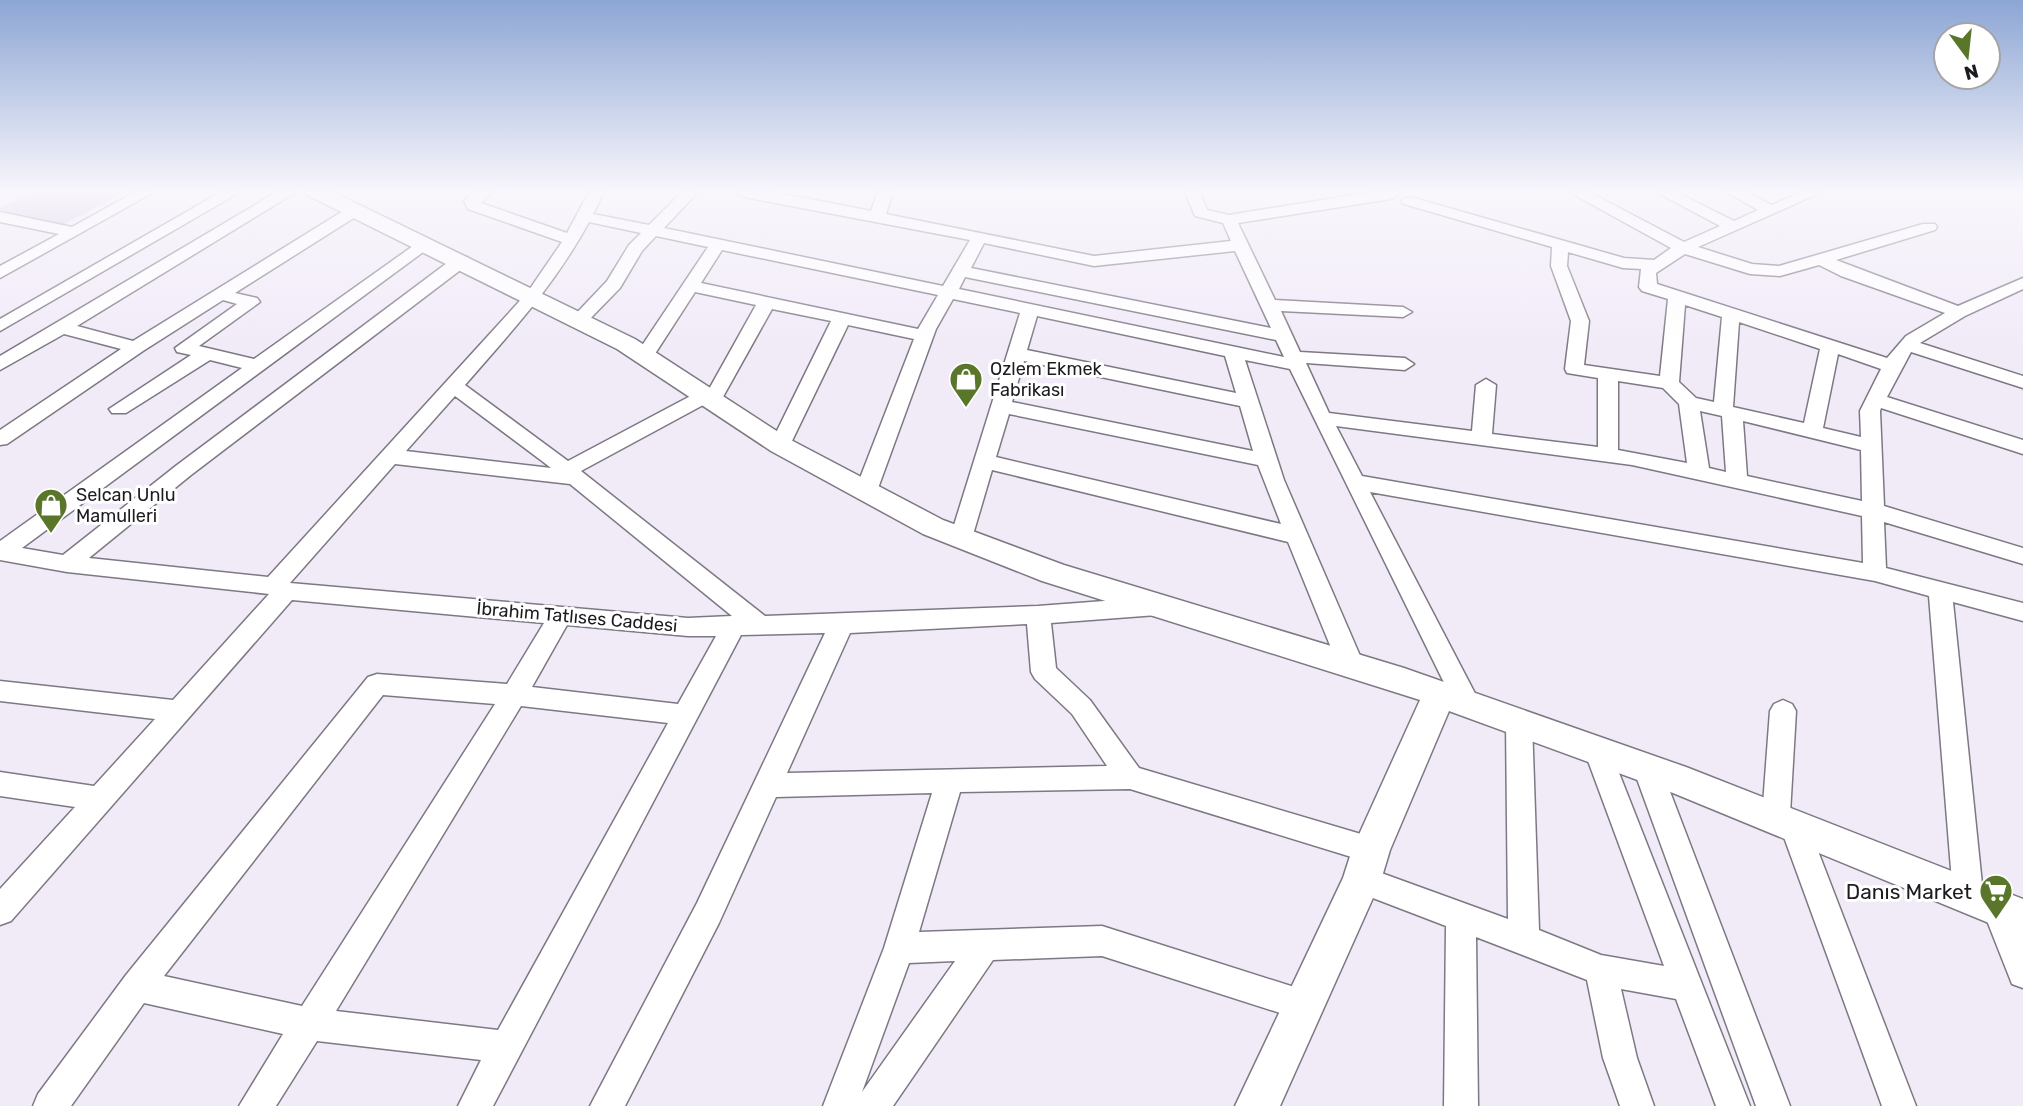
<svg xmlns="http://www.w3.org/2000/svg" width="2023" height="1106" font-family="Rubik,sans-serif">
<style>
.green{fill:#cec1df}
.lines{fill:none;stroke-linecap:round;stroke-linejoin:round}
.minor-casing{stroke:#7d7883;stroke-width:3}
.major-casing{stroke:#7d7883;stroke-width:3}
.minor{fill:#fff;fill-rule:evenodd}
.major{fill:#fff;fill-rule:evenodd}
.labels{text-anchor:middle;dominant-baseline:central;stroke-width:6;stroke-linejoin:round;paint-order:stroke}
.poi-label{font-size:18px;fill:#1d1b20;stroke:#fff;text-anchor:start}
.street-label{font-size:18px;fill:#1d1b20;stroke:#fff}
.near-poi-label{font-size:21px;fill:#1d1b20;stroke:#fff;text-anchor:end}
</style>
<rect width="100%" height="100%" fill="#f1ebf8"/>
<path class="green" d="M37,192H125L61,226L0,210V207Z"/>
<g class="lines">
<defs>
<path id="minor" d="M135,192H154L0,278V266L59,234L0,222V212L72,227Z
M221,192H240L0,331V319Z
M277,192H296L77,326L133,341L348,208H360L362,211L360,214L235,293L257,298L260,302L199,346L254,359L420,241H432L434,244L22,548L63,555L177,465L455,257H467L469,261L467,265L191,475L89,558L268,577L527,293L562,242L468,209L464,201L474,192H492L481,203L567,233L589,192H604L593,214L649,225L682,192H698L664,228L943,286L970,240L744,197L737,192H774L871,211L878,192H893L886,214L1094,256L1231,241L1223,223L1195,216L1185,192H1200L1207,210L1229,215L1372,192H1398L1396,197L1391,199L1238,223L1275,300L1403,307L1412,312L1403,317L1281,311L1300,352L1405,358L1414,364L1405,370L1306,363L1329,413L1472,431L1476,385L1486,379L1496,385L1492,434L1598,447V378L1567,373L1565,369L1571,321L1551,266L1552,247L1404,204L1401,201L1404,198H1414L1624,258L1654,260L1671,248L1569,192H1589L1684,242L1720,226L1656,192H1676L1734,221L1758,210L1726,192H1746L1772,205L1801,192H1822L1698,247L1752,264L1779,266L1923,224H1935L1937,227L1935,230L1836,260L1958,306L2023,278V289L1965,316L1920,343L2023,376V388L1911,352L1887,397L2023,440V454L1881,408L1880,411L1884,506L2023,548V564L1884,522L1886,568L2023,603V621L1953,602L1983,894L1979,904L1968,908L1957,904L1953,894L1929,596L1875,581L1370,492L1480,703L1476,710L1467,713L1458,710L1454,703L1290,369L1245,360L1284,480L1364,665L1360,672L1351,675L1342,672L1338,665L1288,542L992,470L972,538L969,544L961,546L953,544L950,538L1020,313L953,299L936,329L877,491L874,496H858L855,491L914,339L848,325L790,445L787,450H773L770,445L831,321L772,309L719,404H705L581,471L765,616L1038,606L1157,597L1165,600L1169,606L1165,612L1157,615L1051,623L1056,668L1090,700L1139,768L1371,837L1381,841L1385,850L1381,859L1371,863L1130,789L960,792L919,932L1102,926L1313,993L1318,1004L1313,1015L1302,1020L1102,956L993,960L893,1106H823L884,948L932,793L776,797L719,923L625,1106H590L697,903L825,633L741,635L493,1106H458L481,1060L317,1041L276,1106H239L283,1034L144,1003L71,1106H33L38,1094L126,975L368,677L377,674L507,684L544,623L292,600L11,921L0,925V889L75,807L0,796V772L94,786L155,719L0,701V681L173,700L269,594L67,572L0,560V541L242,368L210,360L126,413H112L109,409L191,355L177,352L175,348L237,304L223,300L143,351L7,444L0,445V430L121,349L64,334L0,370V356ZM589,222L641,233L629,245L607,281L570,320L579,325L585,324L620,288L642,251L656,236L708,247L635,356L637,360H651L695,292L756,305L708,391L698,392L568,461L465,385C512,331 554,286 589,222ZM984,243L1094,266L1235,251L1271,328L971,268ZM722,250L938,295L918,329L701,283ZM1568,252L1623,268L1641,269L1639,287L1642,291L1668,299L1660,376L1584,365L1589,321L1567,266ZM1685,254L1750,274L1780,276L1819,265L1841,276L1945,313L1906,336L1887,358L1657,284L1656,273ZM965,277L1276,340L1284,357L959,289ZM1685,305L1722,317L1714,402L1696,398L1679,382ZM1037,316L1225,356L1236,393L1027,350ZM1739,322L1820,349L1804,423L1733,407ZM1838,354L1881,369L1860,411L1861,437L1823,428ZM1024,361L1240,406L1253,451L1012,402ZM1618,381L1663,388L1679,404L1687,463L1618,450ZM455,396L542,461L551,468L406,451ZM1700,411L1722,416L1726,472L1709,468ZM1009,414L1258,465L1281,524L996,457ZM1743,421L1861,450L1862,501L1747,476ZM1336,426L1632,465L1862,516L1863,563L1362,476ZM395,464L570,484L732,616L688,618L290,583ZM1027,624L1031,672L1035,679L1072,714L1107,766L787,773L850,633ZM567,625L688,636H716L678,704L532,687ZM383,695L495,704L302,1006L164,976ZM521,706L668,723L498,1030L336,1011ZM955,961L862,1092L909,963Z
M1783,700L1792,704L1796,711L1790,814L1804,816L1808,825L1916,1106H1882L1781,829L1776,830L1766,827L1762,818L1770,711L1774,704Z
M1519,711L1528,714L1532,722L1539,930L1601,955L1664,966L1584,750L1588,742L1597,739L1606,742L1610,750L1750,1106H1716L1676,999L1621,989L1637,1058L1654,1106H1620L1603,1058L1587,980L1476,937L1478,1106H1444L1446,926L1352,890L1347,880L1352,870L1362,866L1508,919L1506,722L1510,714Z
M1647,757L1657,760L1661,768L1790,1106H1756L1633,768L1637,760Z
M1997,894L2008,898L2023,935V988L2012,984L1982,908L1986,898Z"/>
<path id="major" d="M306,192H333L635,339L789,439L943,520L1064,565L1404,668L1686,767L2023,899V937L1673,793L1449,711L1390,850L1381,880L1280,1106H1235L1343,878L1352,850L1420,700L1042,581L923,534L771,451L617,349L309,196Z"/>
</defs>
<use href="#minor" class="minor-casing"/>
<use href="#major" class="major-casing"/>
<use href="#minor" class="minor"/>
<use href="#major" class="major"/>
</g>
<linearGradient id="sky" x2="0" y2="1"><stop stop-color="#8ca6d4"/><stop offset="0.55" stop-color="#f9f6fc"/><stop offset="1" stop-color="#f9f6fc" stop-opacity="0"/></linearGradient>
<rect width="2023" height="347" fill="url(#sky)"/>
<defs>
<symbol id="shop-pin" viewBox="-11 -11 22 30"><path d="M0 17L-7.5 6A9.5 9.5 0 1 1 7.5 6Z" fill="#5a762a" stroke="#fff"/><path d="M-5-2.5h2.3a2.7 3.5 0 0 1 5.4 0H5L5.5 6h-11ZM-1.5-2.5h3a1.5 2.3 0 0 0-3 0Z" fill="#fff"/></symbol>
<symbol id="supermarket-pin" viewBox="-11 -11 22 30"><path d="M0 17L-7.5 6A9.5 9.5 0 1 1 7.5 6Z" fill="#5a762a" stroke="#fff"/><path d="M-6-5.5h2.5l.6 2H6L4.5 2H-2.5L-4.4-4H-6ZM-1.5 3.2a1.3 1.3 0 1 0 .1 0ZM3 3.2a1.3 1.3 0 1 0 .1 0Z" fill="#fff"/></symbol>
</defs>
<g fill-rule="evenodd">
<use href="#shop-pin" x="947" y="360" width="38" height="52"/>
<use href="#shop-pin" x="32" y="486" width="38" height="52"/>
<use href="#supermarket-pin" x="1977" y="872" width="38" height="52"/>
</g>
<g class="labels">
<g class="poi-label">
<text x="990" y="369">Ozlem Ekmek<tspan x="990" dy="21">Fabrikası</tspan></text>
<text x="76" y="495">Selcan Unlu<tspan x="76" dy="21">Mamulleri</tspan></text>
</g>
<g class="street-label">
<text transform="translate(577 617) rotate(5)">İbrahim Tatlıses Caddesi</text>
</g>
<g class="near-poi-label">
<text x="1972" y="891">Danıs Market</text>
</g>
</g>
<g transform="translate(1967 56) rotate(165)"><circle r="33" fill="#ffffff" stroke="#a5a4a6" stroke-width="2"/>
<path d="M0-5L12 26L0 18L-12 26Z" fill="#5a762a"/>
<text y="-10" font-size="19" font-weight="bold" text-anchor="middle" fill="#1d1b20">N</text>
</g>
</svg>
